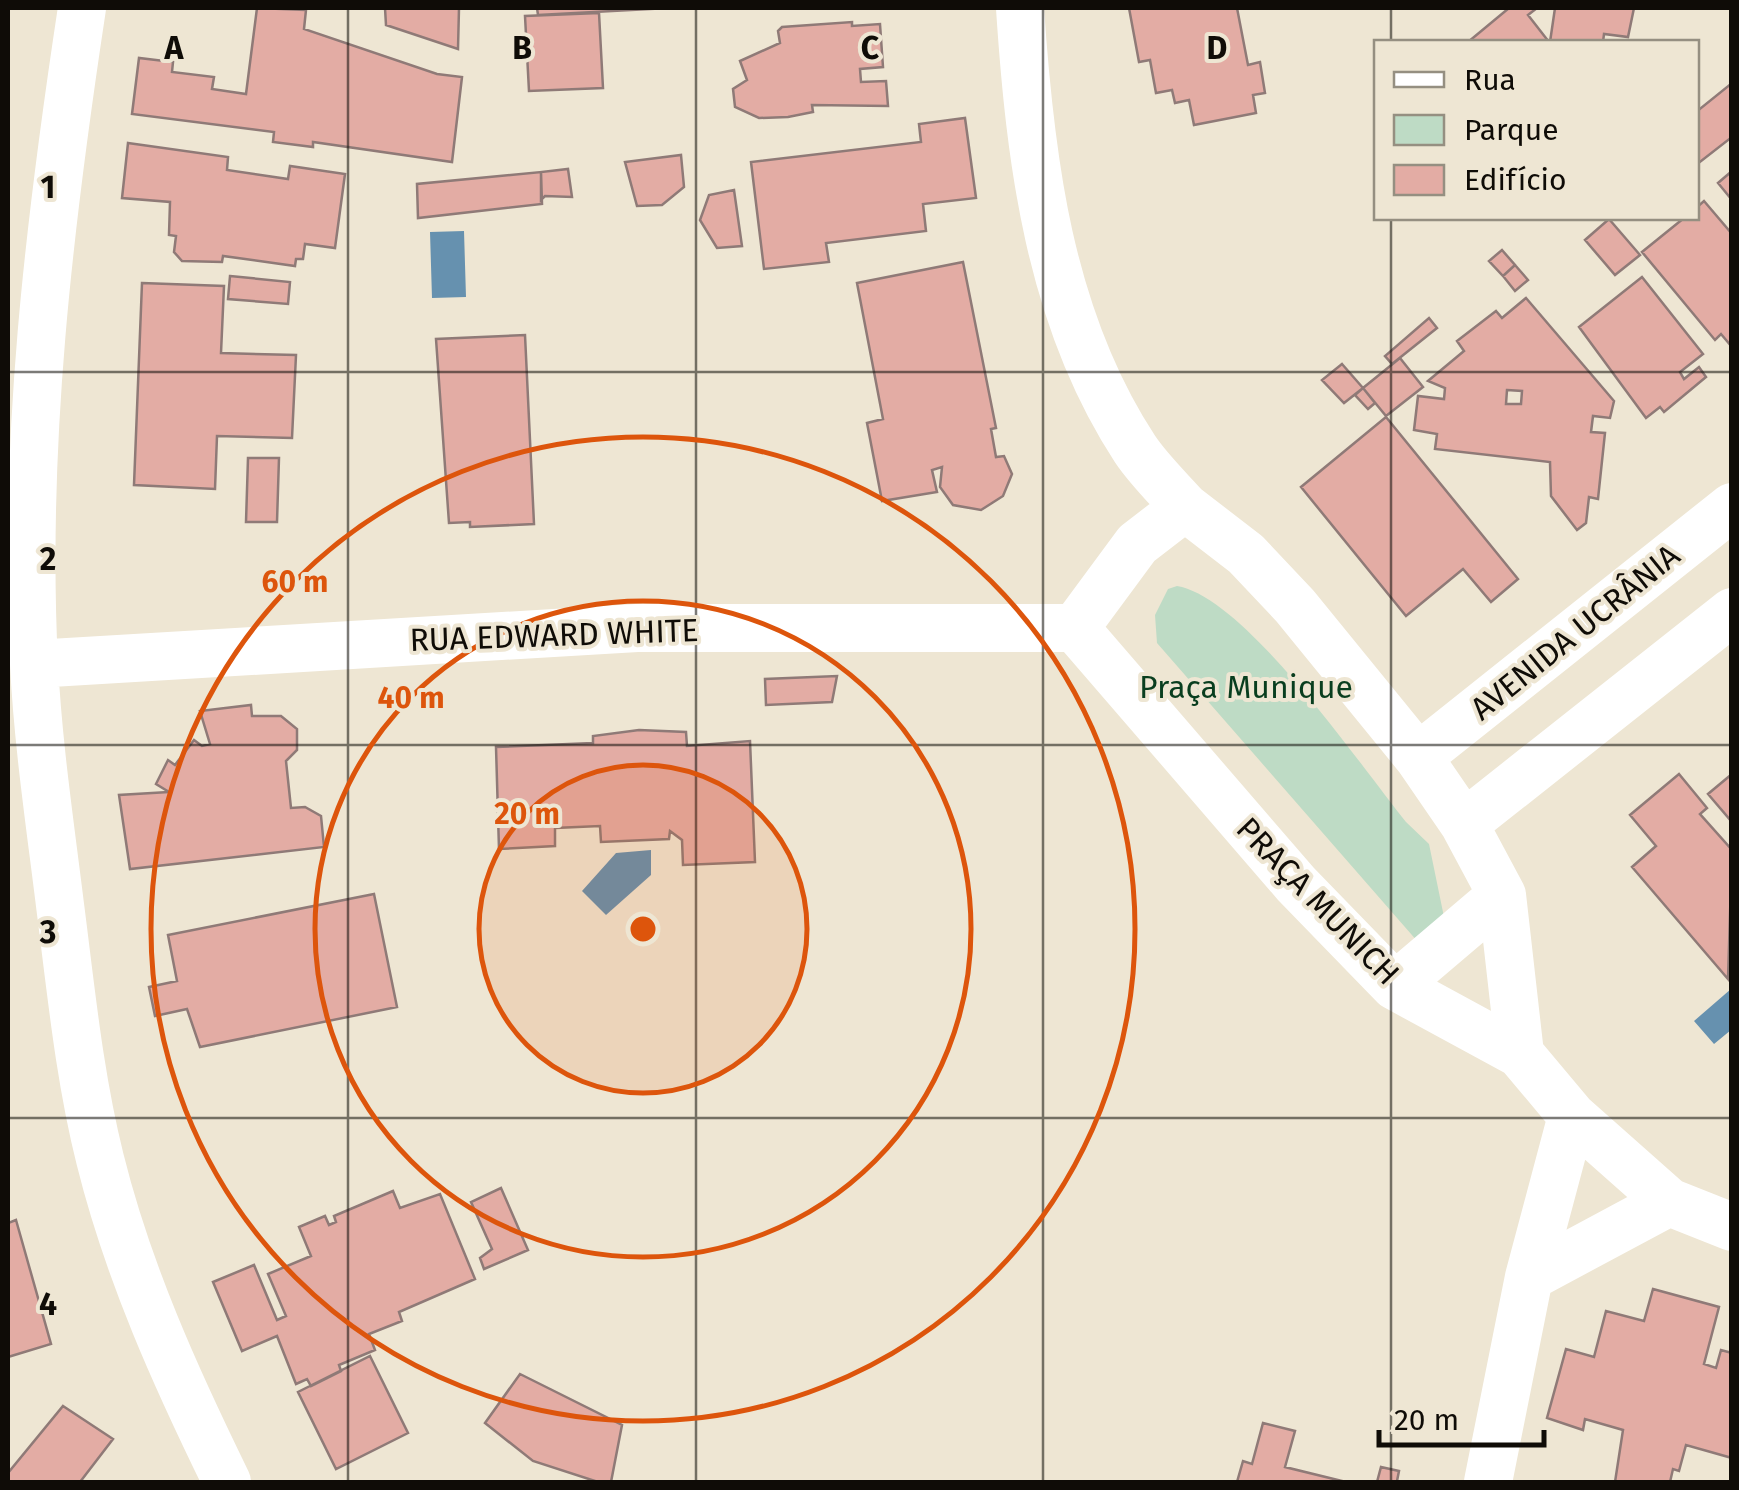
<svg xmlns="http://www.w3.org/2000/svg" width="1739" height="1490" font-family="'Fira Sans',sans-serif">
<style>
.green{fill:#bedbc5}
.water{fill:#6691af}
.building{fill:#e3aca4;stroke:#8f7a77;stroke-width:2.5;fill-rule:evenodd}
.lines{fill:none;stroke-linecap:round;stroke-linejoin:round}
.minor{stroke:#fff;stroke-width:48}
.grid{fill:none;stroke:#0f0c07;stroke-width:2.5;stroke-opacity:0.55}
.ring{fill:none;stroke:#dd550c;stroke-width:5}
.labels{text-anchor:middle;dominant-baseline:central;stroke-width:8;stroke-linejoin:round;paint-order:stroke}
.street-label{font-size:32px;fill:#0f0c07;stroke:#eee6d3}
.park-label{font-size:32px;fill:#093e1f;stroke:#eee6d3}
.grid-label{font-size:32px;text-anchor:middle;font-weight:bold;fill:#0f0c07;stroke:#eee6d3;stroke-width:8;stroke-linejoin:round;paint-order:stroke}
.centre{fill:#dd550c;stroke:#eee6d3;stroke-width:5}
.ring-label{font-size:30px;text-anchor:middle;font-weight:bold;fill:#dd550c;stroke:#eee6d3;stroke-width:8;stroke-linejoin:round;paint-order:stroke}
</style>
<rect width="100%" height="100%" fill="#eee6d3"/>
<path class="green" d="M1177,586C1245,597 1360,765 1406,822L1429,844L1444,917L1425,950L1157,643L1155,615L1168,589Z"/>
<path class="water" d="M464,231L466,297L432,298L430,232Z
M651,850V875L606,915L582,891L616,853Z
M1731,989V1030L1714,1044L1694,1021Z"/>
<path class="building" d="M257,8L306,10L304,29L437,74L462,77L452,162L313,142V147L273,142L274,132L132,114L139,58L173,62L172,72L214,77L212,89L246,94Z
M385,8H459L458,49L386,25Z
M537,8H669L538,15Z
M1129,8H1237L1248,65L1260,62L1265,93L1253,95L1256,113L1194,125L1189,100L1175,103L1172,90L1156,93L1150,60L1139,62Z
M1509,8H1537L1528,15L1549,42H1468Z
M1555,8H1634L1628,37L1604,34L1603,42H1550Z
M599,13L603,88L529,91L525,16Z
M852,22V26L880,24L883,67L860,69L861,82L886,81L888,106L812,105L813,112L788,117L759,118L735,107L733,89L747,80L740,61L780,43L778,31L782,27Z
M1732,83V137L1696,165V112Z
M965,118L976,198L923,204L926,231L826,243L829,262L764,269L751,162L921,142L919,124Z
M128,143L228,157L227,170L288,179L290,166L345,174L335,248L305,244L303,259H296L295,266L223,256L222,262L182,261L174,252L176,236L169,235L170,202L122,198Z
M681,155L684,187L662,205L637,206L625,162Z
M568,169L572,197L545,196L541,200V172Z
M1732,171V200L1718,183Z
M541,172L542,204L418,218L417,184Z
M734,190L742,246L717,248L700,220L709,195Z
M1704,201L1732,234V347L1721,334L1715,340L1642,252L1684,218H1696V208Z
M1609,219L1640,255L1615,275L1585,240Z
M1502,250L1515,265L1503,276L1489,261Z
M963,262L996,428L991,429L996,457L1004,456L1012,474L1003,496L981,510L953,505L940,487L942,467L932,470L937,492L882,501L867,423L883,419L857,283Z
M1515,265L1528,280L1515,291L1503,276Z
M230,276L290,282L288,304L228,299Z
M1642,277L1703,354L1680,372L1684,379L1699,367L1706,377L1664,412L1660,407L1646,418L1579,327Z
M142,283L224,286L221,353L296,355L292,438L217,436L215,489L134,485Z
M1526,298L1614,401L1610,418L1593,416L1591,432L1605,433L1598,499L1589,497L1586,523L1577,530L1551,496L1550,462L1435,449L1437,434L1414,430L1418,396L1444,399L1445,388L1428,381L1464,351L1457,341L1496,311L1502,318ZM1507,390L1522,391L1521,404H1506Z
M1429,318L1437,328L1392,364L1385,356Z
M525,335L534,524L470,527V522L449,523L436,339Z
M1400,358L1423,387L1386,416L1363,388Z
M1342,364L1363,388L1344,403L1322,380Z
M1363,388L1375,403L1368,409L1355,395Z
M1386,417L1518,579L1491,602L1463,569L1406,616L1301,487Z
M248,458H279L277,522H246Z
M837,676L832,702L766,705L765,679Z
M251,705L252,716H281L297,729V750L286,761L291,808L305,807L321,816L324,847L130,869L119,795L169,792L156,784L168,760L175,765L194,740L202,746L210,744L200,711Z
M639,730L686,732L687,746L750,741L755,862L683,865L682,840L670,831L669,839L601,842L600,826L555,828V846L499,849L496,747L593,743V736Z
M1679,774L1707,808L1700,814L1732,850L1728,979L1632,867L1656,846L1630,815Z
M1732,774V822L1708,794Z
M374,894L397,1007L200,1047L187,1009L155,1016L149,987L177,981L168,935Z
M501,1188L528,1250L484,1269L480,1258L492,1249L471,1202Z
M393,1191L400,1208L440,1194L475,1279L399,1312L402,1321L369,1334L375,1350L339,1365L341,1371L311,1386L307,1379L296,1384L277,1336L242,1351L213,1282L254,1265L277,1320L286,1316L268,1274L311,1256L299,1227L325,1216L329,1225L336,1222L334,1216Z
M16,1220L51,1344L8,1357V1223Z
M1653,1289L1719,1307L1704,1364L1716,1368L1721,1350L1732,1353V1458L1686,1445L1679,1471L1673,1469L1670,1482H1615L1623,1430L1585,1419L1583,1430L1547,1418L1566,1349L1594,1357L1606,1311L1644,1321Z
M370,1356L408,1433L336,1469L298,1392Z
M520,1374L622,1425L611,1482H598L533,1461L485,1423Z
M63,1406L113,1439L80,1482H8V1473Z
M1263,1423L1295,1431L1285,1467L1346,1482H1237L1243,1461L1252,1464Z
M1381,1467L1399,1471L1397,1481L1403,1482H1377Z"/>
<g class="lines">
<path class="minor" d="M82,8C49,225 23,443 34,664C38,744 50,824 60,905C71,990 79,1075 100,1159C128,1272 176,1378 227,1482
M1020,8C1030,159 1049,318 1135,449C1149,470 1168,488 1185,507
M1075,628L1296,884L1395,986L1520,1054L1572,1116L1669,1202L1732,1227
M1075,628L1137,544L1185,507L1246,554L1295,606L1418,757L1464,824L1502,895L1520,1054
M34,664L637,628H1075
M1418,757L1732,507
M1464,824L1732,612
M1395,986L1502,895
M1529,1277L1669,1202
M1488,1482L1529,1277L1572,1116"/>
</g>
<path class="grid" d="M348,8V1482M696,8V1482M1043,8V1482M1391,8V42M1391,218V1482M8,372H1732M8,745H1732M8,1118H1732"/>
<circle cx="643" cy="929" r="164" fill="#dd550c" fill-opacity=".12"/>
<g class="ring">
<circle cx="643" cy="929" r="164"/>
<circle cx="643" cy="929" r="328"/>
<circle cx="643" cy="929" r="492"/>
</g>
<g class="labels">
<g class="street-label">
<text transform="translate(1575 632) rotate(-39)">AVENIDA UCRÂNIA</text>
<text transform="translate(554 635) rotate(-2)">RUA EDWARD WHITE</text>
<text transform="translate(1318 901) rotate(46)">PRAÇA MUNICH</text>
</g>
<g class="park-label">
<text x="1246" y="687">Praça Munique</text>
</g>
</g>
<g class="grid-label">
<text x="174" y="59">A</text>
<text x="522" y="59">B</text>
<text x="870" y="59">C</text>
<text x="1217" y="59">D</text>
<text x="48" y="198">1</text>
<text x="48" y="570">2</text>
<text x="48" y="943">3</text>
<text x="48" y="1315">4</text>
</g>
<circle cx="643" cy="929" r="15" class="centre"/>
<g class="ring-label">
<text x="295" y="592">60 m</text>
<text x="411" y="708">40 m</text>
<text x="527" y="824">20 m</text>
</g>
<rect width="1739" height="1490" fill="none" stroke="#0f0c07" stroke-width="20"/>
<rect x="1374" y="40" width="325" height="180" fill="#eee6d3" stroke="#958f81" stroke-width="2.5"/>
<rect x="1394" y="72" width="50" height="15" fill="#ffffff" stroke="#958f81" stroke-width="2.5"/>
<text x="1464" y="90" font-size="30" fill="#0f0c07">Rua</text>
<rect x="1394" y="115" width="50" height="30" fill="#bedbc5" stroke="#958f81" stroke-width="2.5"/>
<text x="1464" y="140" font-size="30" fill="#0f0c07">Parque</text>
<rect x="1394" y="165" width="50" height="30" fill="#e3aca4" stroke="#958f81" stroke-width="2.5"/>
<text x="1464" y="190" font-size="30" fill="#0f0c07">Edifício</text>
<path d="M1379 1430v15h165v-15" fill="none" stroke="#0f0c07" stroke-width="5"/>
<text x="1394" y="1430" font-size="30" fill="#0f0c07" stroke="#eee6d3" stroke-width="8" paint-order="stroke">20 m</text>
</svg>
